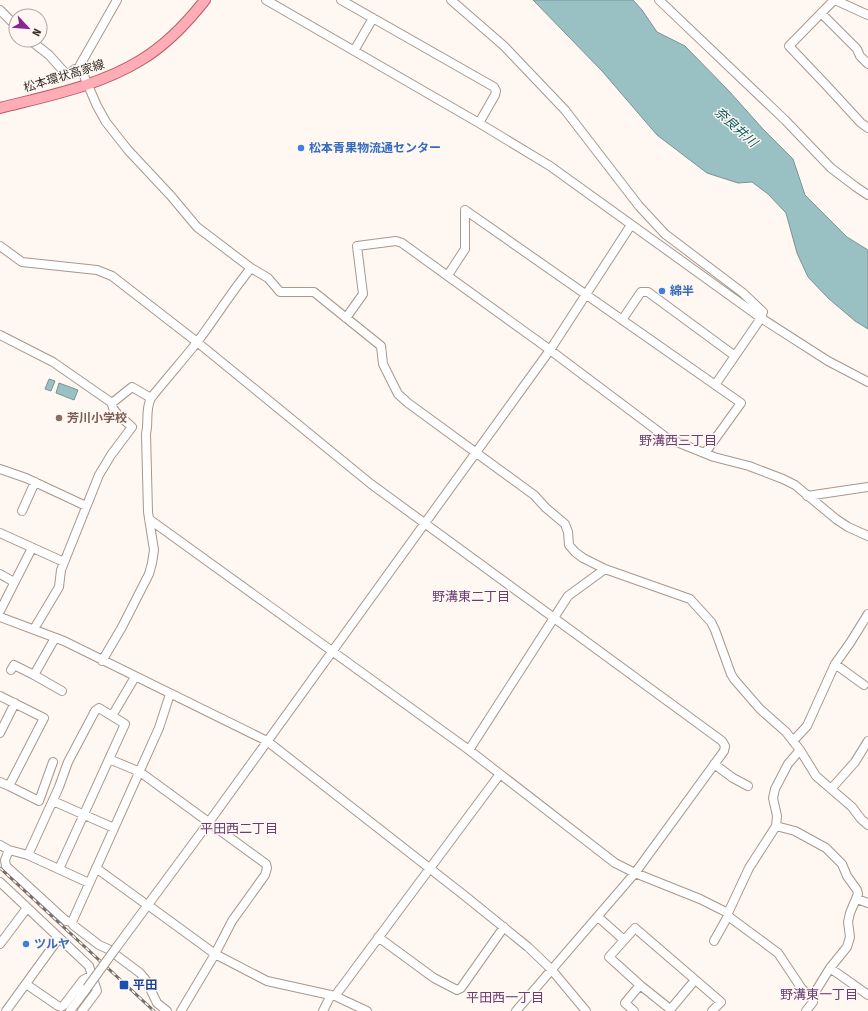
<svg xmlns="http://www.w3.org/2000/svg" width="868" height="1011" font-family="'Fira Sans Condensed','Noto Sans JP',sans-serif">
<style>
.water{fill:#99c0c3;stroke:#7b9495}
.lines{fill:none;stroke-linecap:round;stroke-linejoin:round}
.minor-casing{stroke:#a9978c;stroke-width:10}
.major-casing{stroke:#b75c64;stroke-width:12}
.minor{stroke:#fff;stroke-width:8}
.major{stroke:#feacb5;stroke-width:10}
.rail-casing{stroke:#766f6b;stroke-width:3}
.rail{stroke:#fef7f2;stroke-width:1.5;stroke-dasharray:4.5;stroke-linecap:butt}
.minor-bridge-casing{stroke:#a9978c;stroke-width:10;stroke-linecap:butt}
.minor-bridge{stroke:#fff;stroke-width:8}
.shop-dot{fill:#3f7fe0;stroke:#fef7f2;stroke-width:1.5}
.education-dot{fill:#8d6e63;stroke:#fef7f2;stroke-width:1.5}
.transit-dot{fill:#1a4fb4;stroke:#fef7f2;stroke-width:1.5}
.labels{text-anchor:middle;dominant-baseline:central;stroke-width:3;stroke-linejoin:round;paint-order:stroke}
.street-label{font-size:12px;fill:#342d29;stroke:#fef7f2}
.shop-label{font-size:12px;font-weight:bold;fill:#366cbe;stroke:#fef7f2;text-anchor:start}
.education-label{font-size:12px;font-weight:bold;fill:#785e54;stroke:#fef7f2;text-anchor:start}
.transit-label{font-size:12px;font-weight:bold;fill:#164399;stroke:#fef7f2;text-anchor:start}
.water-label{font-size:13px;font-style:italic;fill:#025b60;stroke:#fef7f2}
.neighbourhood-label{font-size:13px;fill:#6d3d71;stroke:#fef7f2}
</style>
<rect width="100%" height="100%" fill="#fef7f2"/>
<path class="water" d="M533,0H633L642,10L657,32L685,46L728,90L763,129L793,159L805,195L847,237L868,250V329L855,321L828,298L808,277L797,253L786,213L768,194L752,182L738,183L707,173L657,135L602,71Z
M49,379L55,381L51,391L45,389Z
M59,383L78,390L74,400L56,393Z"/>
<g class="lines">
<defs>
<path id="minor" d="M117,0L80,65L81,69L97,106L106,122L128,150L171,196L197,227L251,268L268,278L280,292H314L381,346L383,364L398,394L408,403L534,495L546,508L565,524L568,532L569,545L575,552L583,558L605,569L690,599L711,622L715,630L731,674L734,679L760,709L786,732L800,750L816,776L852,807L861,819L868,825
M266,0L479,123L550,166L761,318L828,361L868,382
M341,0L494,87L496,91L495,95L479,123
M451,0L504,46L565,110L639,206L665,234L743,293L763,312L761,318L715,385
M659,0L785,120L831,168L856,187L868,195
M834,0L789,46L827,86L861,123L868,128
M835,0L868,15
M0,10L16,26
M821,13L857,49L860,56L868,64
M30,40L49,55L67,75L75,69H81
M354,51L373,18
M465,210L741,403L705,453
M0,246L22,262L97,270L112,276L197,342L371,484L722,741L725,746L724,751L635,873L516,1011
M448,275L465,249V210
M346,318L363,294L357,246L396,241L402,243L546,347L667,438L714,457L749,466L783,479L795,485L836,519L848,527L868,536
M622,320L641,292H648L735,356
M0,335L53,362L112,403C112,413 125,420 132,427L111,455L99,475L61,570L59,587L34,629
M112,403L132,387L151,398
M0,469L26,478L86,506
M807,496L868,487
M22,511L35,482
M149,519L469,750L615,863L635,873L700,899L728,913V916L778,953L802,989L812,997
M0,533L64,562
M0,574L14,582
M0,611L32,548
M0,617L64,641L267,741L465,896L528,947L551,969L586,1011
M55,638L34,675L62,691
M102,661L122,627L149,574L152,563L154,550L148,512L146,434C149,421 145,410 151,398C166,379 183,360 198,341C216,317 232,291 251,268
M835,664L864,685
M11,670L14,665L34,675
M0,696L44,718L9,786L0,782
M112,716L135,677
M0,733L15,703
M793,741L807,726L835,664L850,643L868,614
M469,750L568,596L605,569
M109,759L140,772L266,864L267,868L265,875L232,921L215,954L181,1011
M714,764L733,778L748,786
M9,786L39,801L53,762
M831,789L855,762L868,741
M53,801L114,828
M776,826L795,831L826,848L842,864L847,876L857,890L858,894L850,913L848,922L850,937L847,947L830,968L812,997L813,1002L806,1011
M0,845L9,850L28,855L89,883
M9,850L5,860L6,866L66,921L72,922L73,925L99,945L108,949L140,973L146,980L157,1003L167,1011
M28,855L59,787L68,762L95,711L99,708L125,724L59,869
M96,868L143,902
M0,882L89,966L97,991L82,1011
M857,899L868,903
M152,908L215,954L267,981L335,996L367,1011
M728,913L749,868L776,826L777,816L773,798L775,789L788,764L800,750
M598,917L624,940
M72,922L159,728L170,694
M378,937L434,978L457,990L461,988L504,927
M714,941L728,916
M0,944L27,908
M116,948L209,822L550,350L631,225
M830,968L868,995
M26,984L58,1006L61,1007L64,1005L83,980L92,975
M640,985L670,1009
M335,996L500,774
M6,1011L59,938
M70,1011L87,988
M323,1011L331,995
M634,1011L625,1003L640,985L609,957L635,928L721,1002L712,1011
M669,1011L695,980"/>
<path id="major" d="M0,108C47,96 99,86 141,60C166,45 187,23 205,0"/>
</defs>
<use href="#minor" class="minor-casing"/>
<use href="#major" class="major-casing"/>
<use href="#minor" class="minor"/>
<use href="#major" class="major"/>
<defs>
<path id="rail" d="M0,868L154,1011"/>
</defs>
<use href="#rail" class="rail-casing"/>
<use href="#rail" class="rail"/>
<defs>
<path id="minor-bridge" d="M87,988L116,948"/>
</defs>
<use href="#minor-bridge" class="minor-bridge-casing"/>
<use href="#minor-bridge" class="minor-bridge"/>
</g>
<g class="shop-dot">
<circle cx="301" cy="148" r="4"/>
<circle cx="662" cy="291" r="4"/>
<circle cx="26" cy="944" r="4"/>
</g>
<circle class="education-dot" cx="59" cy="418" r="4"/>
<rect class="transit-dot" x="119" y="980" width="10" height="10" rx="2"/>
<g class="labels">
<g class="street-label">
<text transform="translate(64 76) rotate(-17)">松本環状高家線</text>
</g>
<g class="shop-label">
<text x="309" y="148">松本青果物流通センター</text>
<text x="670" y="291">綿半</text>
<text x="34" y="944">ツルヤ</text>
</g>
<g class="education-label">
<text x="67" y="418">芳川小学校</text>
</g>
<g class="transit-label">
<text x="133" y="985">平田</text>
</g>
<g class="water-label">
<text transform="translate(736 127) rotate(42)">奈良井川</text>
</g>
<g class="neighbourhood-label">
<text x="678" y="440">野溝西三丁目</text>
<text x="471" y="596">野溝東二丁目</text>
<text x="239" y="828">平田西二丁目</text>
<text x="819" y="994">野溝東一丁目</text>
<text x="505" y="997">平田西一丁目</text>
</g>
</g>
<g transform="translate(28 28) rotate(116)"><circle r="19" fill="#fef7f2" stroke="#ada6a2"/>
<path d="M0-3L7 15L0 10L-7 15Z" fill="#882790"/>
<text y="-6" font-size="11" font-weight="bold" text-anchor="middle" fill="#342d29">N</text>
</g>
</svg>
